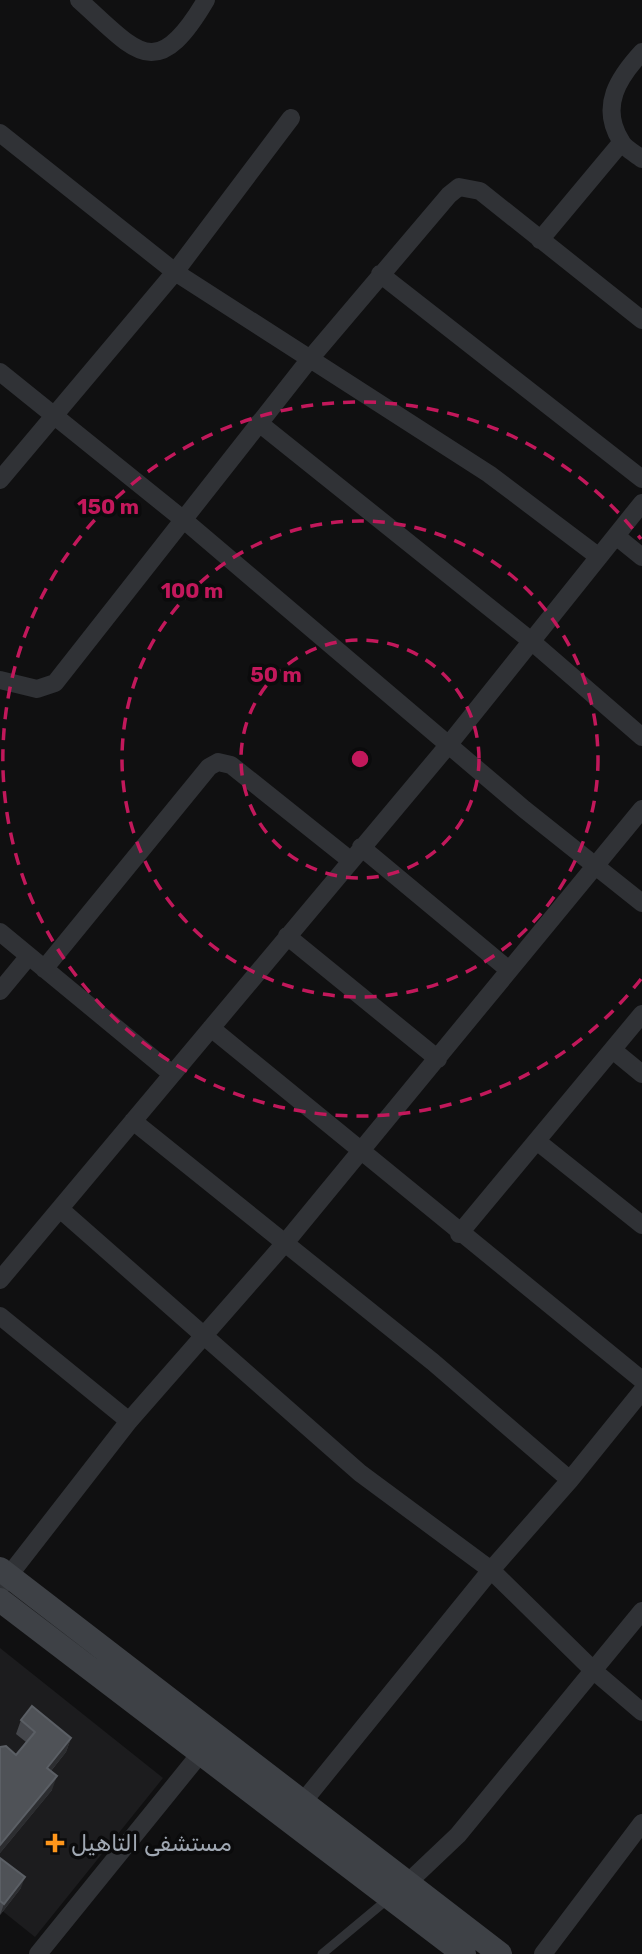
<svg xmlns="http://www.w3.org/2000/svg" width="642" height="1954" font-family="Rubik,'Noto Naskh Arabic',sans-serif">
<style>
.built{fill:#1c1c1e}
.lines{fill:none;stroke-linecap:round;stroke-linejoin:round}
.service{stroke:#303236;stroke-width:9}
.minor{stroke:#303236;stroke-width:18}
.secondary{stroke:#3e4146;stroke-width:24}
.wall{fill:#45474c}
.shaded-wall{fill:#2c2d30}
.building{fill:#4f5257;stroke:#5b5f65;stroke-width:2}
.ring{fill:none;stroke:#c2185b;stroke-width:3.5;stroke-dasharray:12 9}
.poi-dot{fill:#fe961b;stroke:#0b0b0c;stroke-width:2.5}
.labels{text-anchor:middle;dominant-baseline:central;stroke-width:7;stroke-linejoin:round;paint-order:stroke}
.poi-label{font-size:23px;fill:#a0a8b3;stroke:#0b0b0c;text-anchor:start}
.centre{fill:#c2185b;stroke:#0b0b0c;stroke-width:3.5}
.ring-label{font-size:21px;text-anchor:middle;font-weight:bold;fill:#c2185b;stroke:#0b0b0c;stroke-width:7;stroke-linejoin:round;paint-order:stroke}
</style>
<rect width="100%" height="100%" fill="#101011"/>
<path class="built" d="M0,1648L163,1778L35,1937L0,1909Z"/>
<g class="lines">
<path class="service" d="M322,1954L388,1899"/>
<path class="minor" d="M79,0C137,52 156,85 206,0
M642,52C619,77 599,106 621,141C624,148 636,154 642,159
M0,133L175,272L489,474L599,557
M540,240L621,143
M380,274L642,479
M0,372L185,521L524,809L642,903
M259,423L530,640L642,737
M0,480L175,272L291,118
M616,536L642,557
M0,680L37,689L55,683L309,360L449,195L459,187L480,191L642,320
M361,847L509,970
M0,932L172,1074
M287,936L438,1059
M44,969L209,767L218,762L231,765L350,860
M0,991L29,956
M211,1028L642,1380
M614,1051L642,1074
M133,1121L433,1362L570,1480
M538,1142L642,1225
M60,1209L360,1473L491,1570L594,1671L642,1712
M459,1234L642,1014
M0,1280L450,743L642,503
M0,1316L129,1421
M0,1587L129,1421L285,1243L642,809
M302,1803L491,1570L570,1480L642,1391
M399,1891L458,1835L642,1611
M38,1954L200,1754
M543,1954L642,1823"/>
<path class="secondary" d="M0,1569L500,1954
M0,1600L464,1954"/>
</g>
<path class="wall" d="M21,1720L71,1738L66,1752L51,1771L52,1790L0,1853V1747L16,1755L26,1742L16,1734Z
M0,1858L21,1888L0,1915Z"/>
<path class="shaded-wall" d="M71,1738L66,1752L42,1782L47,1768Z
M57,1776L52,1790L0,1853V1845Z
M25,1877L21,1888L0,1915L4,1904Z"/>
<path class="building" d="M32,1706L71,1738L47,1768L57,1776L0,1845V1747L6,1746L16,1755L35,1732L21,1720Z
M0,1858L25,1877L4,1904L0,1901Z"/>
<g class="ring">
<circle cx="360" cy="759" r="119"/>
<circle cx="360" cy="759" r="238"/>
<path d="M641 979A357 357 0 1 1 641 539"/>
</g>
<path class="poi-dot" d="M51.5 1832.5h7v7h7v7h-7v7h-7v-7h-7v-7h7z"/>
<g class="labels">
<g class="poi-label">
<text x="71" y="1843">مستشفى التاهيل</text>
</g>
</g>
<circle cx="360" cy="759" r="10" class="centre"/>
<g class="ring-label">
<text x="108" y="514">150 m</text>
<text x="192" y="598">100 m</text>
<text x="276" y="682">50 m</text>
</g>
</svg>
